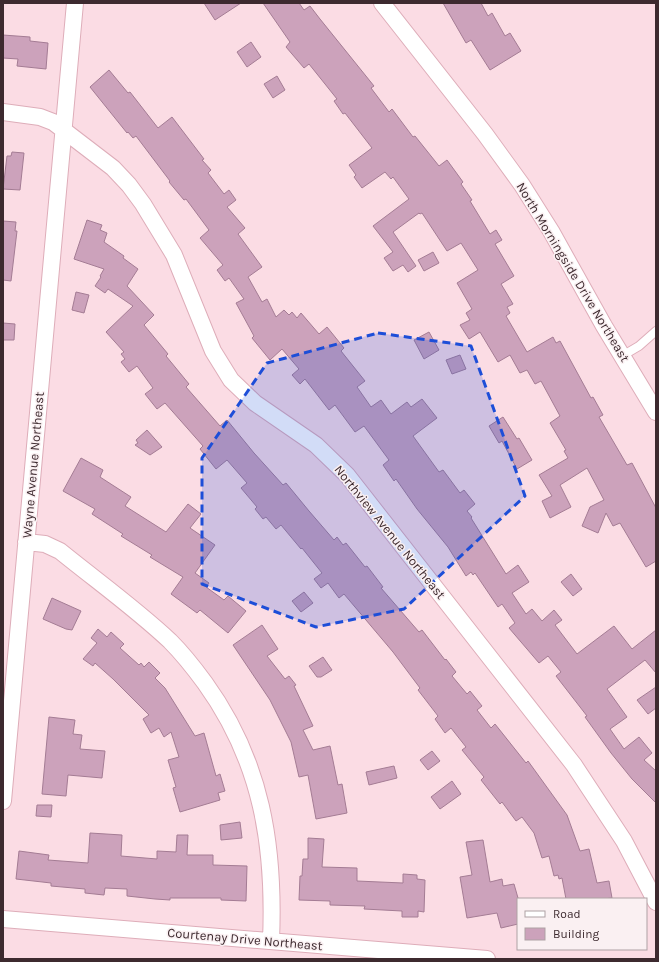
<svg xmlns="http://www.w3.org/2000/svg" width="659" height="962" font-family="Karla,sans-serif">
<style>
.building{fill:#cca2bb;stroke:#a47c94}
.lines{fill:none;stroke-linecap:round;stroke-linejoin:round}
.service-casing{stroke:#deadb9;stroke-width:10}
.minor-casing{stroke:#deadb9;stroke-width:18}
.service{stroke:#fff;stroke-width:8}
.minor{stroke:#fff;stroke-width:16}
.marked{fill:#1d4ed8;fill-opacity:0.2;stroke:#1d4ed8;stroke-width:3;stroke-dasharray:8 5;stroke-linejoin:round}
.labels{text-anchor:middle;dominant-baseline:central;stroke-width:3;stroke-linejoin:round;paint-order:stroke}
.street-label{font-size:13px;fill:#3d2a2f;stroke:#faf0f2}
</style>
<rect width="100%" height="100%" fill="#fbdce4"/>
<path class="building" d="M204,3H241L215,20Z
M263,3H299L304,10L310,6L320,19L374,86L371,88L389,112L392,109L413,137L415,136L439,166L447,160L463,182L461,184L472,200L470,201L490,234L496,230L502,240L495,244L514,276L501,284L513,304L507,307L510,313L506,316L527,352L553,337L556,343L560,341L591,398L593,397L603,415L599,417L627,465L632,463L656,508V561L646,567L620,523L613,526L606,513L598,533L582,526L590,507L604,500L587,468L560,485L571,507L550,518L542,501L552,496L539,475L568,458L564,451L566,450L550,423L560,416L541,381L535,384L527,370L520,373L510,355L498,362L480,332L469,339L460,325L470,320L466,313L472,309L457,283L478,270L461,243L447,251L422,213L420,214L419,213L393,232L416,266L408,272L403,265L393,271L384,258L393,252L373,226L409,199L393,177L391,179L385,172L362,188L354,177L356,175L349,165L372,148L345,113L343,114L334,101L337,99L309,64L304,68L286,47L290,42Z
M443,3H481L488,16L492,13L505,36L510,33L521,51L490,70L471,40L466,43Z
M3,35L30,37V41L48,43L46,69L17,66L18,59L3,58Z
M251,42L261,57L247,67L237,52Z
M109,70L128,93L130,92L158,128L172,117L204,159L202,160L211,170L208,173L224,194L229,190L236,200L227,207L245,228L238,234L262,267L248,277L262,302L267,299L276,317L284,310L289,315L292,312L297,318L301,313L319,334L327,327L344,348L341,351L365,381L357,387L371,407L381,400L391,414L407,402L411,407L422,399L437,418L413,436L439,472L443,470L460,493L464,490L475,504L467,511L472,517L471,518L506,574L518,565L529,582L512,593L526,614L532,609L542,621L554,610L562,620L555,625L577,654L614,626L632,649L656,630V673L645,660L607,689L627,717L610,729L624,749L639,737L652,753L644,760L656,771V803L632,779L611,753L585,717L587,716L556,676L561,672L548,656L539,663L509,628L515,623L502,604L498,607L475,573L473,575L471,572L466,576L448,547L417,509L396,479L394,481L383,465L389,460L364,426L355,432L335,405L329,410L305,379L300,384L292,375L299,369L282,349L270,360L252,338L254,336L236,303L244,299L229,278L225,281L217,270L223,265L200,238L209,230L186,199L184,200L169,182L170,181L136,136L133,138L128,132L127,133L90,87Z
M277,76L285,90L273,98L264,84Z
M12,152L24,153L20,190L3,189L7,156H11Z
M87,220L102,225L100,230L107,233L104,242L124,256L123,258L138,269L127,286L154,315L144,325L168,354L166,356L189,384L186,387L220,426L227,420L254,453L283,485L286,483L309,511L334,540L337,537L343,545L346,543L365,567L367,566L383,587L381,588L419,632L422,630L445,660L446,659L456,672L452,676L467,694L470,691L482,706L477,710L491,728L495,724L526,763L528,761L567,815L580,851L589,849L597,883L609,881L612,898L603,899H566L562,878L559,879L558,875L554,876L549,856L542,858L534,833L522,817L516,821L502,802L500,804L481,780L484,777L462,750L466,747L451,728L445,733L435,719L438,716L418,690L420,688L393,652L344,594L339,598L328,583L321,588L314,579L322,573L302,548L301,549L281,525L276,529L266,517L263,519L255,509L257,507L241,488L247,483L227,460L216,469L200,449L203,446L165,403L157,409L145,394L153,388L137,366L129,372L121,362L125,359L121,354L124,352L106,332L133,306L108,289L105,293L95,286L101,277L100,276L104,269L74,259Z
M3,221L16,222L15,231H17L11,281L3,280Z
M433,252L439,263L424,271L418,260Z
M76,292L89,295L84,313L72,310Z
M3,323L15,324L14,340H3Z
M429,332L439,350L424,359L414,340Z
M460,355L466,369L452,374L446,360Z
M503,417L517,439L519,438L532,460L517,469L502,441L499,443L489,426Z
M147,430L162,447L150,455L135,445L138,443L136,440Z
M81,458L103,470L100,477L131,497L125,506L166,532L188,504L201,514L190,528L215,545L195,573L209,583L206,587L224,600L228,596L246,611L228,633L200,610L197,613L171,594L183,577L150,557L152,555L121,536L123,534L92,514L95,509L63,491Z
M571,574L582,589L573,596L561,582Z
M304,592L313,603L301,612L292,601Z
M52,598L81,611L72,630L66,629L43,619Z
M262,625L278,649L267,656L285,679L289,676L296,685L294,686L313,726L303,730L313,750L330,746L338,785L342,784L347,813L316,819L308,775L299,777L291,742L270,700L233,645Z
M98,629L107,637L111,632L124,644L120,648L139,665L141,663L144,667L149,662L160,673L155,678L165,688L195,736L204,733L216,776L220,774L225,791L218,793L220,800L180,812L173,788L176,787L168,760L179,757L171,732L164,737L159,728L151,733L143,719L149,715L113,679L95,663L93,666L83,659L97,643L91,638Z
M323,657L332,670L321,677H317L309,666Z
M656,687V708L648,714L637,700Z
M49,717L75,720L73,734L82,735L80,749L105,751L102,778L68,775L66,796L42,794Z
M432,751L440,761L428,770L420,760Z
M394,766L397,778L369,785L366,772Z
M452,781L461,794L440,809L431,797Z
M37,805H52L51,817L36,816Z
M240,822L242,838L221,840L220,825Z
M90,833L122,835L121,856L157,859V851L176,852L177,835H188L187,855H213V865L247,866L246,901L221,900V898H170V900L155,899L127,896V889L105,888L104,895L85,893V889L51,886V883L16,879L19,851L49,855L48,860L88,863Z
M308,838L324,839L322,867L357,868V881L403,883V874L417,875V879L425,880L424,912L418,911V917H402V911L364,909L365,906L330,905V901L299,900L300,876H302L303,859H308Z
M483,840L490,882L502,879L503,886L514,884L518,898V924L501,928L497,913L467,918L460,877L472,875L466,842Z"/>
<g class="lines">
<defs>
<path id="service" d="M622,356L639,346L656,331"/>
<path id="minor" d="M382,3L485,134L522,185L551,231L604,326L656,412
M3,112L40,117L53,122L113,168L129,185L143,204L174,255L213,351L231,380L255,403L316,445L347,475L574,765L624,841L656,902
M26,542L45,544L60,551C97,581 136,609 170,641C183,654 194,668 205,683C262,762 275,846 271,941
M3,801L75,3
M3,919L487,959"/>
</defs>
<use href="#service" class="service-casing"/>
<use href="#minor" class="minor-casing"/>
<use href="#service" class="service"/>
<use href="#minor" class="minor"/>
</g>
<path class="marked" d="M378,333L471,346L525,496L404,609L316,627L202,584V458L267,363Z"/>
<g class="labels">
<g class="street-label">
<text transform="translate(573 272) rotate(59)">North Morningside Drive Northeast</text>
<text transform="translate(33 465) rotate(-85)">Wayne Avenue Northeast</text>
<text transform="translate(390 532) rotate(51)">Northview Avenue Northeast</text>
<text transform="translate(245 939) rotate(5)">Courtenay Drive Northeast</text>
</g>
</g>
<rect width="659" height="962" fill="none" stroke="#3d2a2f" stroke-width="8"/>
<rect x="517" y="898" width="130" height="52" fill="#faf0f2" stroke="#aea1a4"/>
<rect x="525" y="911" width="20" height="6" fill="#ffffff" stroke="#aea1a4"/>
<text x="553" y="918" font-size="12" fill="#3d2a2f">Road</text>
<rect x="525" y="928" width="20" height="12" fill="#cca2bb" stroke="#aea1a4"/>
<text x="553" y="938" font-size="12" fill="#3d2a2f">Building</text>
</svg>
